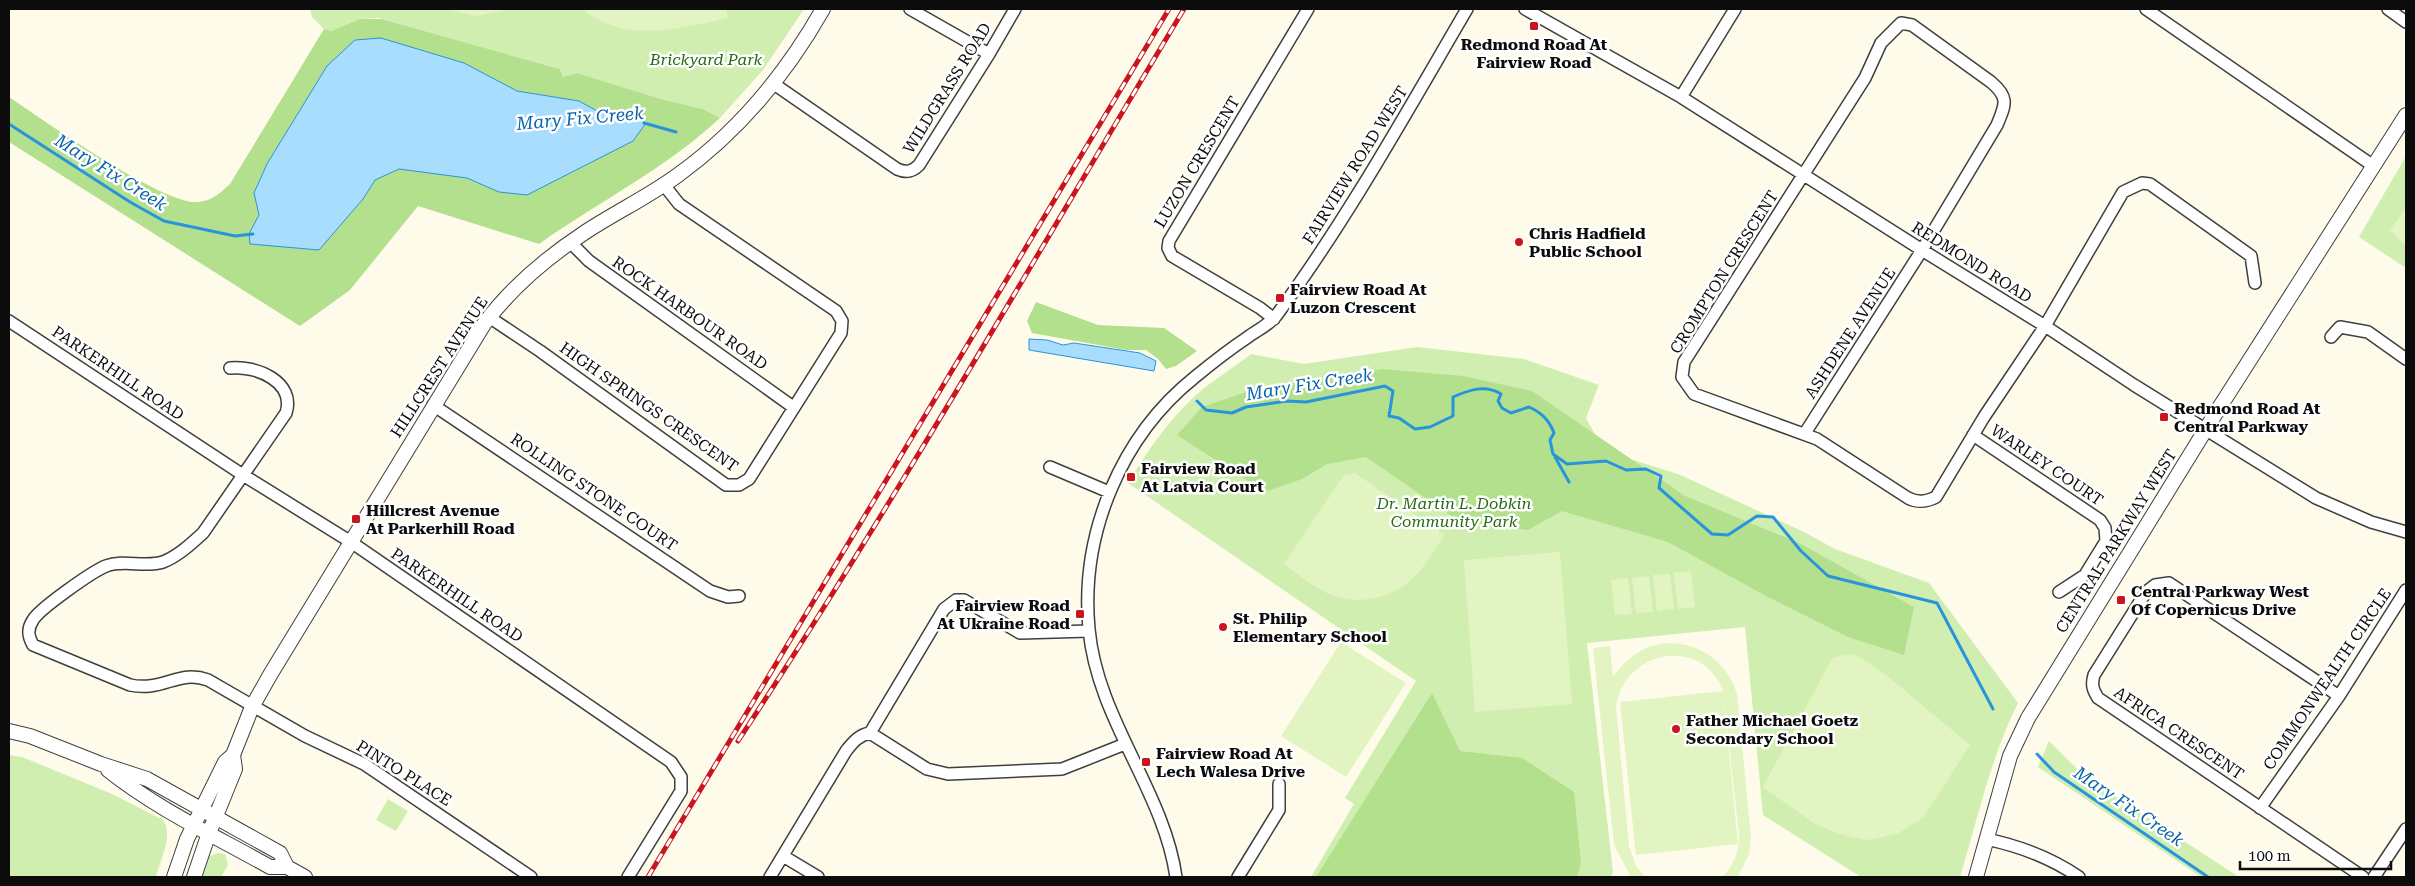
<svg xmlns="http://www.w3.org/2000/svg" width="2415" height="886" font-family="'Roboto Serif',serif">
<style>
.green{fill:#d0eeb0}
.forest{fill:#b3e08d}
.pitch{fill:#e3f4c3}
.water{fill:#a9ddfd;stroke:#2894dc}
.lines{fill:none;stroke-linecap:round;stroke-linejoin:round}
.stream{stroke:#2894dc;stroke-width:3}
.minor-casing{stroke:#3f3f3f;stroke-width:14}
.tertiary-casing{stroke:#3f3f3f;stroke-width:16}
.minor{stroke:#fff;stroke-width:11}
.tertiary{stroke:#fff;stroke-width:14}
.rail-casing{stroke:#ca151e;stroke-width:5}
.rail{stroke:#fff;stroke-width:3;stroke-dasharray:9;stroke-linecap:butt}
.poi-dot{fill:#ca151e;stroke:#fff;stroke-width:2}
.labels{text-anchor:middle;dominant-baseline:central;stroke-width:5;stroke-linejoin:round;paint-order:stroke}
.poi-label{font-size:16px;font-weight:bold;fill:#0c0c0c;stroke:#fff;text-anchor:start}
.park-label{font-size:16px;font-style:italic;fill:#276a16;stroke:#fff}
.street-label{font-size:16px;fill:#0c0c0c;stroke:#fff}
.water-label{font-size:18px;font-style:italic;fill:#0863aa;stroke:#fff}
</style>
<rect width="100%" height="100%" fill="#fffbea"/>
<path class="green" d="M310,9H804L763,70L720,118L703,109L661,99L577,73L563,77L560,69L379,18L360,19L331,31L324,29L312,17Z
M2406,156V268L2359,237Z
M1417,347L1524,359L1599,385L1586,418L1604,451L1678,474L1804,532L1835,549L1929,583L2018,703C1990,759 1978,818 1960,877H1861L1763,815L1745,627L1587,643L1613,872L1611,877H1311L1354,804L1345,798L1416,681L1128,483C1147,451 1168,421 1196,395C1213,380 1233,368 1251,354L1304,364Z
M2049,741L2084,776L2239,877H2201L2038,767Z
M9,755L22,757L112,794L163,820C174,835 160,860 156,877H9Z
M388,799L408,811L396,831L376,820Z
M218,853L225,854L228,865L221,877H200L208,857Z"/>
<path class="forest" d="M360,19H382L560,69L563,77L577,73L661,99L703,109L720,118C665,169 600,201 539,244L418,206L350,290L300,326L9,142V97C42,119 164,206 198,202C212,201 220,193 230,184L324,29L331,31Z
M1036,302L1098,325L1164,328L1197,351L1176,366L1166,369L1158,359L1146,350H1126L1032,333L1027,321Z
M1382,369L1463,376L1532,391L1685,496L1799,543L1914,607L1904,655L1848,637L1766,596L1668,542L1562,511L1528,530L1459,521L1366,457L1327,464L1302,479L1265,492L1177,435L1202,407L1255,389Z
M1432,693L1460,751L1522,758L1574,792L1581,863L1577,877H1316Z"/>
<path class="pitch" d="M444,9H511L477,16Z
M582,9H726L728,18C677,29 626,44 582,9Z
M2406,208V246L2390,230Z
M1355,473L1445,535C1434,550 1424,569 1410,581C1388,600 1355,605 1329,594C1313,587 1298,574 1284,564L1344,475Z
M1560,552L1572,704L1475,712L1464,560Z
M1691,571L1695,607L1678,609L1674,573Z
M1670,574L1674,609L1657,611L1653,575Z
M1649,576L1653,612L1636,613L1632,578Z
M1628,578L1632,614L1615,615L1611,580Z
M1341,642L1406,683L1346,777L1281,736Z
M1668,643C1701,643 1727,662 1737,694L1751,837L1749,854L1738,877H1722C1734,866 1739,852 1739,835L1723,692L1738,844L1636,855L1620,702L1723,691C1702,635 1624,650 1616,707L1629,846L1636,866L1645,877H1631L1614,845L1593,648L1610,646L1613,677C1627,657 1644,645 1668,643Z
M1855,654L1885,674L1970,745L1923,818L1897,834L1867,840L1843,835L1815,824L1763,787L1833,657Z"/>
<path class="water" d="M381,38L464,63L517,91L579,101L599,112L623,113L646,123L633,141L527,195L499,192L467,178L399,169L375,180L363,199L319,250L250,244L249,234L259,215L254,193L267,164L327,66L355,40Z
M1029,339L1047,340L1063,345L1074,343L1140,353L1156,361L1154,371L1029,350Z"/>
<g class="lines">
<path class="stream" d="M644,123L676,132
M9,124L130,202L164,221L235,236L253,234
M1197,401L1206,410L1232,413L1246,407L1287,401L1306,402L1385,386L1393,391L1389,416L1399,418L1415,429L1430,427L1453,416V397C1469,390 1485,384 1501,394L1498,401L1502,408L1511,413L1529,407C1542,413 1549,420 1554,433L1550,440L1553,454L1567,464L1606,461L1626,470L1646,469L1661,476L1659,488L1712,534L1728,535L1757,516L1773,517L1801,551L1828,576L1937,603L1993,709
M1555,457L1569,482
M2037,754L2054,772L2208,877"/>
<defs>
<path id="minor" d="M910,9L989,54
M1525,9L1681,97L1922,250L2045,326L2134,385L2316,498L2371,522L2406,532
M2146,9L2372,165
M2388,9L2406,22
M774,84L897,169C906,173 912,172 919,165L989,54L1015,9
M1681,97L1735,9
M570,242L589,261L793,407
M489,317L540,351L726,485H739L749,479L841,333L842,321L836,311L679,204L664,185
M1274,319L1260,308L1172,256L1168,248L1169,241L1308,9
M9,321L243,475L351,542L671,762L681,777V791L628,877
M2331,337L2340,327L2368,332L2406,359
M230,368C256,365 296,382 286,413L203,533C191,544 178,556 163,562C145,568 124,559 106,566C93,571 39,609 33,620C27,629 28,636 33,645L130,685C163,692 179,669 208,680L305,736L364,764L531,877
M433,405L710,591L728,597L739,596
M1805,433L1922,250L1997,125C2005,105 2010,98 1991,82L1912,25L1901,23L1881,43L1865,78L1684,362L1682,377L1694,394L1817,439L1908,498C1918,503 1926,502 1936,497L1984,417L2045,326L2123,192L2142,183L2150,184L2251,256L2255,283
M1973,435L2100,520L2105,528L2106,541L2085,575L2059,592
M1050,467L1109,492
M2339,696L2169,583L2155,585L2146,592L2094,675C2091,685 2093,690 2098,698L2363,877
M870,733L944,609L956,600H964L1020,633L1089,631
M2260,808L2339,696L2406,590
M1986,839C2020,846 2051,858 2079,877
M783,856L818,877
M770,877L846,751C853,742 859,735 870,733L927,769L948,774L1062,769L1125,744
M1176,877C1164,791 1097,719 1089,629C1080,534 1121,436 1195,377C1212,363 1230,349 1248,337C1257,330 1269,325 1276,316C1348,218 1406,113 1467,9
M1238,877L1279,810V784
M2374,877L2406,829"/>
<path id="tertiary" d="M9,731L30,736L101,764L147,779L280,853L287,867
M108,770C157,809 215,836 270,867H287L305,877
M174,877L187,839L225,762L233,755L252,707L270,675L484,324C511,288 546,258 584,233C614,213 648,197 678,175C739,131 786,74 823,9
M194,877L209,833L235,769L233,755
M1976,877L2010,756L2028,718L2214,416L2406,115"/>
</defs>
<use href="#minor" class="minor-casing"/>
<use href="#tertiary" class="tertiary-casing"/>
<use href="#minor" class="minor"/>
<use href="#tertiary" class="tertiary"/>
<defs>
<path id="rail" d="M738,741C895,502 1037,254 1184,9
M648,877L1169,9"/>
</defs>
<use href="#rail" class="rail-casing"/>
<use href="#rail" class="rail"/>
</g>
<g class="poi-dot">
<rect x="1529" y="21" width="10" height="10" rx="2.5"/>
<circle cx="1519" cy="242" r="5"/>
<rect x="1275" y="293" width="10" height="10" rx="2.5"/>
<rect x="2159" y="412" width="10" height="10" rx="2.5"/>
<rect x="1126" y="472" width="10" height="10" rx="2.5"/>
<rect x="351" y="514" width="10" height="10" rx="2.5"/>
<rect x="2116" y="595" width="10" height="10" rx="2.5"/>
<rect x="1075" y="609" width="10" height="10" rx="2.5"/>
<circle cx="1223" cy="627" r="5"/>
<circle cx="1676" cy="729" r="5"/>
<rect x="1141" y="757" width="10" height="10" rx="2.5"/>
</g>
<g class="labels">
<g class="poi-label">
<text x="1534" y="44" text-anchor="middle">Redmond Road At<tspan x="1534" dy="18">Fairview Road</tspan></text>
<text x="1529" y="233">Chris Hadfield<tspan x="1529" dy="18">Public School</tspan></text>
<text x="1290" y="289">Fairview Road At<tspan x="1290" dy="18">Luzon Crescent</tspan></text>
<text x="2174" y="408">Redmond Road At<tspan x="2174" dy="18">Central Parkway</tspan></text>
<text x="1141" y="468">Fairview Road<tspan x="1141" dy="18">At Latvia Court</tspan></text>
<text x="366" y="510">Hillcrest Avenue<tspan x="366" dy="18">At Parkerhill Road</tspan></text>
<text x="2131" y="591">Central Parkway West<tspan x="2131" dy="18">Of Copernicus Drive</tspan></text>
<text x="1070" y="605" text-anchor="end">Fairview Road<tspan x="1070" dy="18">At Ukraine Road</tspan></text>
<text x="1233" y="618">St. Philip<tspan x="1233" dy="18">Elementary School</tspan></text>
<text x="1686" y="720">Father Michael Goetz<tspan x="1686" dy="18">Secondary School</tspan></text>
<text x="1156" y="753">Fairview Road At<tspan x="1156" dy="18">Lech Walesa Drive</tspan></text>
</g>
<g class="park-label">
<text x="706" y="59">Brickyard Park</text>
<text x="1454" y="503">Dr. Martin L. Dobkin<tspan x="1454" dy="18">Community Park</tspan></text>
</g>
<g class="street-label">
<text transform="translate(947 88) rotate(-58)">WILDGRASS ROAD</text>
<text transform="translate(1197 162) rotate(-59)">LUZON CRESCENT</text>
<text transform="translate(1355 165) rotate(-58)">FAIRVIEW ROAD WEST</text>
<text transform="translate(1972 262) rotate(32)">REDMOND ROAD</text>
<text transform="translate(1724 272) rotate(-58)">CROMPTON CRESCENT</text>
<text transform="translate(690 313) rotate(35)">ROCK HARBOUR ROAD</text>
<text transform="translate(1850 333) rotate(-57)">ASHDENE AVENUE</text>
<text transform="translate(439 367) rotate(-57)">HILLCREST AVENUE</text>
<text transform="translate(118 373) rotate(34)">PARKERHILL ROAD</text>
<text transform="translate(649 407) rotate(35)">HIGH SPRINGS CRESCENT</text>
<text transform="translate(2047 465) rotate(34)">WARLEY COURT</text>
<text transform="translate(594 492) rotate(34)">ROLLING STONE COURT</text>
<text transform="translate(2116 541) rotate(-58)">CENTRAL PARKWAY WEST</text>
<text transform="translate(457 595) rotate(34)">PARKERHILL ROAD</text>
<text transform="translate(2327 679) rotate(-56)">COMMONWEALTH CIRCLE</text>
<text transform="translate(2179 733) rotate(34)">AFRICA CRESCENT</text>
<text transform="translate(404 773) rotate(32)">PINTO PLACE</text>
</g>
<g class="water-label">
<text transform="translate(580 118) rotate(-5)">Mary Fix Creek</text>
<text transform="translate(111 172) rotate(32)">Mary Fix Creek</text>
<text transform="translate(1309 384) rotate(-9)">Mary Fix Creek</text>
<text transform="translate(2129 806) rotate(34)">Mary Fix Creek</text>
</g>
</g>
<rect width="2415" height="886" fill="none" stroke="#0c0c0c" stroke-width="20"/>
<path d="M2240 861v8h151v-8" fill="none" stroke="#0c0c0c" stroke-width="2.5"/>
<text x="2248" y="861" font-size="15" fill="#0c0c0c" stroke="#ffffff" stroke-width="4" paint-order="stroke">100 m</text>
</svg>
